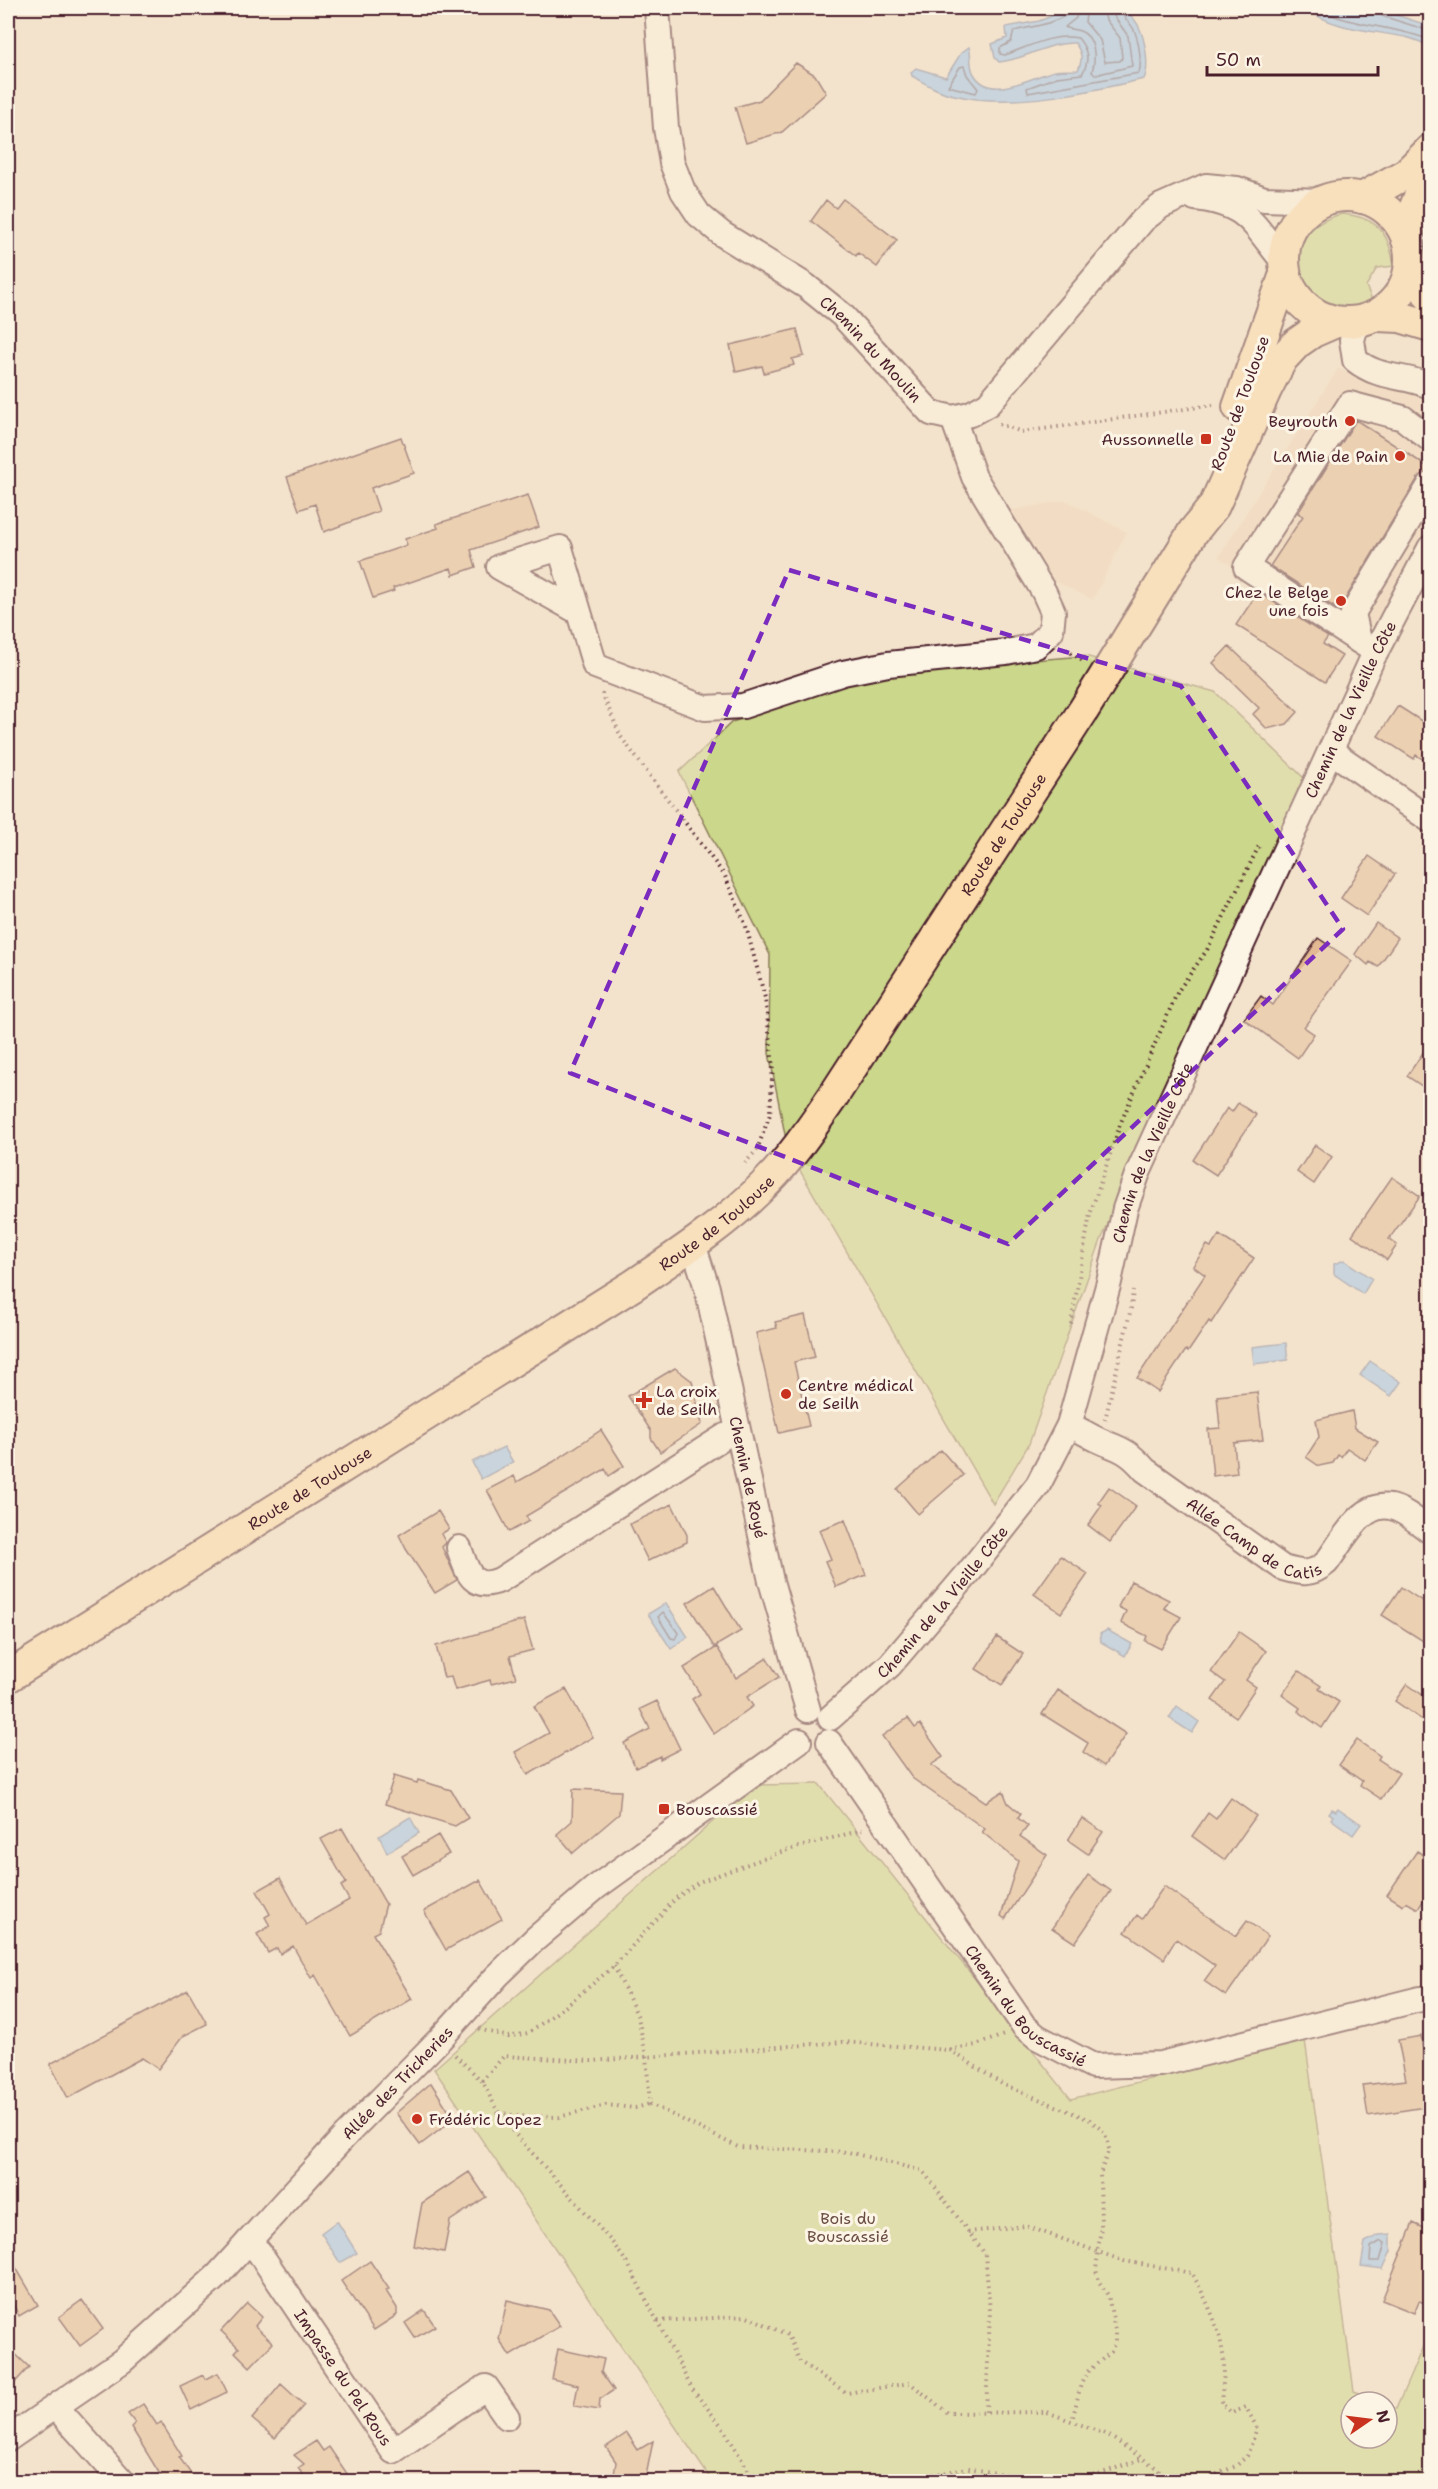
<svg xmlns="http://www.w3.org/2000/svg" width="1438" height="2489" font-family="'Shantell Sans',sans-serif">
<style>
.built{fill:#efd6bb}
.green{fill:#cbd78a;stroke:#8a7b5a;stroke-width:1.5}
.water{fill:#95c1ef;stroke:#7780a1;stroke-width:1.5}
.lines{fill:none;stroke-linecap:round;stroke-linejoin:round}
.shore{stroke:#686079;stroke-width:1.5}
.building{fill:#e3b993;stroke:#4a1f2b;stroke-width:1.5}
.minor-casing{stroke:#4a1f2b;stroke-width:28}
.major-casing{stroke:#4a1f2b;stroke-width:34}
.path{stroke:#4a1f2b;stroke-width:4;stroke-dasharray:1.5 4.5;stroke-linecap:butt}
.minor{stroke:#fcf5e5;stroke-width:24}
.major{stroke:#fcdcac;stroke-width:30}
.marked{fill:none;stroke:#7b2cbf;stroke-width:4.5;stroke-dasharray:12 8;stroke-linejoin:round}
.poi-dot{fill:#c8321e;stroke:#fcf5e5;stroke-width:2}
.labels{text-anchor:middle;dominant-baseline:central;stroke-width:6;stroke-linejoin:round;paint-order:stroke}
.street-label{font-size:16px;fill:#4a1f2b;stroke:#fcf5e5}
.poi-label{font-size:16px;fill:#4a1f2b;stroke:#fcf5e5;text-anchor:end}
.park-label{font-size:16px;fill:#6a4d43;stroke:#fcf5e5}
</style>
<rect width="100%" height="100%" fill="#f4e3cc"/>
<filter id="ink" filterUnits="userSpaceOnUse"><feTurbulence type="fractalNoise" baseFrequency=".0167" numOctaves="2"/><feDisplacementMap in="SourceGraphic" scale="12" xChannelSelector="R" yChannelSelector="G"/><feConvolveMatrix kernelMatrix="1 2 1 2 8 2 1 2 1" color-interpolation-filters="sRGB"/></filter>
<g filter="url(#ink)">
<path class="built" d="M1338,368L1376,387L1420,392L1430,398V525L1395,593L1357,648L1218,557Z
M1066,500L1127,532L1093,600L1054,581L1010,510Z"/>
<path class="green" d="M1342,214C1377,217 1389,232 1394,266L1377,268L1366,286L1373,302C1298,336 1264,233 1342,214Z
M1085,656L1215,692L1305,779L1101,1240L1029,1444L993,1504L788,1150L769,1053L770,955L679,772L732,722L883,672Z
M819,1784L1071,2099L1305,2040L1354,2391L1379,2402H1351V2438H1387V2405L1396,2409L1430,2330V2481H712L434,2069L754,1785Z"/>
<path class="water" d="M1071,8H1124C1129,13 1136,20 1139,27C1145,39 1150,67 1144,79C1089,92 1009,109 954,95C939,92 926,84 912,76L911,72L916,68L946,77L961,53L969,47C972,56 969,67 974,74C991,103 1032,76 1055,71C1062,70 1071,70 1078,70C1083,59 1082,53 1075,43C1047,42 1025,60 999,62L995,58L992,44L1007,38L1006,27L1039,21Z
M1307,8H1375L1430,26V46C1423,43 1416,40 1409,38C1380,31 1329,30 1307,8Z
M1344,1260L1372,1279L1363,1294L1334,1274V1264Z
M1286,1343L1288,1360L1254,1364L1252,1347Z
M1370,1361L1401,1382L1391,1396L1360,1375Z
M504,1447L513,1462L481,1479L472,1462Z
M666,1603L688,1637L671,1649L648,1614Z
M1107,1630L1132,1644L1125,1656L1101,1642L1100,1634Z
M1177,1706L1199,1722L1192,1733L1169,1718Z
M1338,1808L1361,1824L1353,1835L1331,1819L1333,1816L1329,1813L1332,1809L1336,1811Z
M410,1817L419,1833L387,1853L379,1836Z
M337,2221L357,2253L340,2263L321,2233Z
M1391,2234V2251L1383,2269L1361,2266L1365,2242L1379,2235Z"/>
<g class="lines">
<path class="shore" d="M1071,8L1069,14C1049,25 1034,26 1014,31L1011,42L1000,48V54L1005,55C1028,47 1053,33 1078,38C1088,50 1090,61 1082,74L1057,77L1027,88L1028,93L1139,73C1142,63 1139,39 1133,28C1129,21 1121,17 1120,8
M1078,8L1076,18L1065,27C1070,30 1074,29 1080,31C1096,37 1096,59 1092,72L1095,75L1132,66L1128,36L1114,16L1113,8
M1087,8L1085,22L1100,40L1105,62L1120,61L1122,58L1120,38L1106,20L1103,8
M1316,8C1352,27 1393,25 1430,40
M1377,8L1378,13L1382,16L1430,31
M964,66L967,75L978,89L976,93L948,86L960,67Z
M663,1612L678,1633L675,1639L671,1638L658,1617Z
M1381,2241L1385,2243L1380,2261H1370L1371,2247Z"/>
</g>
<path class="building" d="M796,63L815,75L826,93L782,132L746,143L735,107L760,100Z
M843,199L897,240L877,267L858,253L856,256L811,221L826,200L836,208Z
M797,329L804,356L792,359L794,365L764,373L762,366L736,372L730,345Z
M1356,420L1428,467L1429,471L1418,478L1341,606L1340,611L1270,566L1303,516L1298,513Z
M401,437L414,473L371,488L379,511L324,532L315,504L299,510L287,477Z
M528,495L539,527L471,550L476,567L453,575L451,568L393,588L394,591L373,598L360,561L407,545L405,539L438,528L436,524Z
M1258,592L1328,637L1323,644L1342,656L1325,682L1236,625Z
M1229,646L1298,712L1287,724L1267,729L1253,714L1259,708L1213,663Z
M1398,706L1431,727V764L1416,755L1414,759L1378,736Z
M1369,856L1395,874L1367,916L1341,898Z
M1376,923L1398,938L1378,967L1370,962L1368,965L1355,954Z
M1318,938L1352,961L1304,1027L1314,1034L1298,1058L1244,1019L1261,996L1273,1005Z
M1431,1041V1092L1407,1076Z
M1238,1103L1256,1115L1216,1175L1193,1160L1227,1108L1232,1112Z
M1315,1145L1332,1157L1314,1184L1297,1172Z
M1392,1177L1420,1196L1389,1239L1397,1245L1387,1260L1352,1235Z
M1219,1235L1254,1258L1211,1323L1209,1321L1188,1352L1186,1350L1158,1392L1137,1378L1205,1275L1193,1266L1207,1245L1211,1247Z
M805,1315L815,1357L794,1362L809,1426L779,1433L756,1333L777,1328L775,1322Z
M675,1368L692,1381L702,1424L660,1452L651,1438V1431L628,1396Z
M1257,1392L1263,1440L1234,1443L1237,1473L1213,1476L1208,1429L1220,1428L1217,1396Z
M1352,1411L1355,1428L1378,1442L1365,1460L1347,1448L1341,1457L1338,1455L1333,1463L1319,1466L1306,1457L1319,1437L1316,1420Z
M601,1430L624,1466L609,1476L605,1469L526,1516L529,1521L509,1532L487,1490L514,1476L517,1482L553,1462Z
M941,1450L963,1475L918,1514L897,1489Z
M1109,1487L1136,1506L1110,1542L1088,1525L1102,1505L1098,1503Z
M672,1504L687,1535V1542L648,1561L630,1524Z
M438,1511L449,1529L441,1534L446,1543L442,1547L457,1580L435,1593L406,1549L399,1535Z
M845,1520L866,1575L836,1587L825,1561L831,1559L819,1530Z
M1061,1556L1088,1574L1061,1613L1034,1594Z
M1131,1581L1169,1600L1164,1608L1181,1617L1161,1649L1145,1641L1147,1636L1121,1623L1126,1611L1118,1607Z
M714,1586L741,1631L714,1647L687,1603Z
M1401,1587L1431,1607V1646L1382,1615Z
M524,1620L533,1650L510,1656L516,1678L491,1684L490,1680L455,1690L451,1677L444,1678L436,1646Z
M1239,1632L1266,1651L1246,1680L1256,1687L1236,1717L1212,1700L1225,1682L1211,1672Z
M997,1637L1023,1654L1002,1685L976,1669Z
M717,1647L736,1678L767,1658L779,1677L747,1697L753,1706L714,1734L692,1699L700,1694L684,1668Z
M1299,1671L1321,1686L1319,1689L1339,1702L1322,1728L1298,1711L1300,1708L1282,1695Z
M1407,1684L1431,1701V1726L1395,1701Z
M566,1689L593,1737L528,1775L515,1752L549,1733L534,1706Z
M1058,1690L1126,1734L1104,1766L1083,1752L1088,1743L1042,1714Z
M657,1701L680,1749L660,1759V1756L636,1768L624,1743L650,1729L640,1709Z
M908,1718L915,1728L920,1724L943,1757L931,1765L986,1802L1003,1791L1008,1803L1021,1814L1018,1818L1028,1826L1020,1836L1047,1855L1005,1919L1001,1916L1018,1861L982,1832L985,1829L912,1778L882,1736Z
M1357,1740L1380,1756L1378,1759L1399,1773L1381,1799L1360,1785L1362,1781L1339,1765Z
M394,1776L417,1783L418,1780L451,1790L468,1818L455,1826L385,1804Z
M573,1789L621,1791L619,1814L573,1853L557,1834L572,1821Z
M1231,1798L1256,1816L1225,1860L1192,1836L1208,1813L1216,1819Z
M1082,1818L1103,1832L1088,1854L1068,1840Z
M342,1828L386,1904L379,1931L373,1934L412,1999L350,2036L315,1975L311,1978L293,1946L280,1954L277,1948L268,1953L257,1934L270,1926L265,1917L270,1914L257,1891L280,1878L306,1925L349,1900L341,1886L346,1883L321,1839Z
M438,1835L449,1854L413,1875L402,1856Z
M1417,1851L1431,1860V1889L1418,1909L1406,1902L1403,1905L1387,1895Z
M1088,1875L1111,1891L1075,1943L1052,1928Z
M480,1880L502,1919L446,1950L424,1911Z
M1164,1886L1236,1936L1247,1921L1268,1936L1226,1996L1204,1981L1215,1966L1176,1939L1164,1959L1125,1932L1137,1915L1142,1919Z
M188,1990L207,2024L183,2036L158,2069L142,2058L68,2098L50,2064Z
M1421,2036L1427,2080L1431,2079V2106L1368,2116L1363,2085L1406,2080L1398,2040Z
M431,2083L454,2119L420,2145L396,2113Z
M469,2172L486,2197L450,2221L444,2252L414,2246L422,2203Z
M1413,2223L1431,2231V2288L1425,2303L1419,2301L1414,2313L1382,2300Z
M8,2254L38,2305L19,2316L8,2294Z
M370,2261L389,2289L386,2291L397,2308V2315L374,2330L341,2281Z
M82,2300L103,2329L80,2346L59,2317Z
M507,2300L549,2310L560,2326L510,2356L499,2339Z
M247,2303L262,2317L255,2326L273,2343L250,2367L235,2352L239,2348L221,2331Z
M424,2310L435,2326L415,2338L405,2323Z
M8,2347L29,2367L8,2390Z
M558,2349L604,2359L601,2372L614,2390L600,2399L599,2410L574,2406L578,2385L552,2379Z
M218,2373L227,2392L191,2410L180,2386L203,2375L205,2379Z
M281,2384L304,2405L275,2438L252,2419Z
M143,2404L157,2425L161,2422L182,2456L179,2457L196,2481H164L131,2427L135,2423L128,2414Z
M627,2433L638,2450L653,2441L645,2481H613L616,2462L606,2447Z
M316,2441L323,2451L329,2447L352,2481H307L298,2468L304,2464L294,2455Z"/>
<g class="lines">
<defs>
<g id="minor">
<path id="s1" d="M657,8L666,128L672,163L683,191L699,215L722,234L806,286L842,315L931,413L953,418L970,414L988,404L1143,220L1161,206L1206,186L1237,189L1264,199L1322,201"/>
<path d="M1195,198C1249,204 1252,224 1283,261"/>
<path d="M1357,322L1352,340L1355,360C1380,380 1403,374 1430,386"/>
<path d="M579,612L499,567L560,548L595,666L705,708L743,706L843,673L888,664L1006,652L1036,646L1051,631L1053,612L1044,592L974,477L953,418"/>
<path d="M1359,641L1353,613L1430,485"/>
<path d="M1376,652L1246,567L1350,404L1403,418L1430,439"/>
<path d="M1331,751L1430,820"/>
<path id="s2" d="M693,1244L707,1288L771,1581L808,1710"/>
<path id="s3" d="M1069,1425C1081,1430 1092,1438 1105,1443C1124,1450 1131,1454 1145,1470L1283,1568C1300,1573 1311,1576 1326,1563C1341,1544 1361,1501 1390,1507C1404,1509 1419,1523 1430,1531"/>
<path d="M459,1548C467,1570 471,1592 500,1580L725,1436L737,1433"/>
<path id="s4" d="M830,1718L890,1665L970,1571L1038,1485L1069,1425L1109,1282L1125,1209L1137,1175L1373,657L1430,548"/>
<path id="s5" d="M829,1742L1024,2026L1037,2037L1093,2066L1161,2064L1420,1999H1430"/>
<path id="s6" d="M248,2242L259,2252L393,2451L486,2387L507,2417"/>
<path d="M56,2407L123,2482"/>
<path id="s7" d="M8,2439L122,2361L217,2276L343,2138L440,2039L497,1976L534,1940L595,1888L799,1741"/>
</g>
<g id="major">
<circle cx="1347" cy="259" r="63"/>
<path d="M1362,198L1407,173L1430,150"/>
<path d="M1407,240L1412,215L1430,168"/>
<path d="M1410,265L1430,297"/>
<path d="M1377,316L1400,317L1430,326"/>
<path d="M1238,407L1285,274"/>
<path id="s8" d="M8,1677L632,1286C679,1254 727,1223 767,1182C792,1157 812,1127 832,1098L1083,711L1193,532L1214,506L1266,390L1282,359L1297,343L1313,332L1336,322"/>
</g>
</defs>
<use href="#minor" class="minor-casing"/>
<use href="#major" class="major-casing"/>
<path class="path" d="M999,424L1022,432L1213,405
M1066,649L1084,662
M602,693L621,737L725,876L746,926L765,998L773,1065L770,1114L757,1150L745,1163
M1071,1324L1090,1214L1121,1122L1178,991L1207,950L1259,846
M1105,1420L1131,1308L1133,1290
M614,1966L638,2017L646,2056L650,2104L738,2147L848,2152L923,2171L985,2254L990,2311L986,2412
M479,2029L508,2037L528,2033L566,2006L614,1966L676,1898L699,1882L784,1851L862,1830
M950,2050L1002,2084L1090,2120L1105,2133L1109,2149L1100,2174L1101,2226L1096,2270L1099,2282L1108,2295L1115,2330V2342L1111,2352L1087,2372L1081,2384L1072,2421
M455,2055L482,2081L498,2112L516,2135L612,2242L628,2264L692,2389L724,2429L755,2482
M482,2081L504,2056L592,2061L843,2042L949,2050L976,2045L1004,2035
M499,2112L517,2116L559,2117L606,2105L635,2108L650,2104
M968,2232L1026,2226L1124,2261L1192,2273C1207,2301 1223,2333 1224,2366C1224,2378 1222,2391 1221,2403L1232,2413L1246,2407L1257,2428L1247,2456L1236,2466L1198,2482
M658,2321L747,2316L788,2335L800,2362L847,2393L910,2383L948,2413L1047,2412L1108,2435L1158,2469L1167,2482
M924,2482L931,2475L968,2468L1042,2481L1099,2474L1142,2459"/>
<use href="#minor" class="minor"/>
<use href="#major" class="major"/>
</g>
</g>
<path d="M0 0H1438V2489H0ZM789,570L1181,686L1343,929L1008,1244L570,1073Z" fill="#f4e3cc" fill-opacity=".55" fill-rule="evenodd"/>
<path class="marked" d="M789,570L1181,686L1343,929L1008,1244L570,1073Z"/>
<g class="poi-dot">
<circle cx="1350" cy="421" r="6"/>
<rect x="1200" y="433" width="12" height="12" rx="3"/>
<circle cx="1400" cy="456" r="6"/>
<circle cx="1341" cy="601" r="6"/>
<circle cx="786" cy="1394" r="6"/>
<path d="M641 1391h6v6h6v6h-6v6h-6v-6h-6v-6h6z"/>
<rect x="658" y="1803" width="12" height="12" rx="3"/>
<circle cx="417" cy="2119" r="6"/>
</g>
<g class="labels">
<g class="street-label">
<text stroke="none"><textPath href="#s1" startOffset="434">Chemin du Moulin</textPath></text>
<text transform="translate(1240 403) rotate(-70)">Route de Toulouse</text>
<text stroke="none"><textPath href="#s4" startOffset="1152">Chemin de la Vieille Côte</textPath></text>
<text stroke="none"><textPath href="#s8" startOffset="1328">Route de Toulouse</textPath></text>
<text stroke="none"><textPath href="#s4" startOffset="666">Chemin de la Vieille Côte</textPath></text>
<text stroke="none"><textPath href="#s8" startOffset="842">Route de Toulouse</textPath></text>
<text stroke="none"><textPath href="#s2" startOffset="240">Chemin de Royé</textPath></text>
<text stroke="none"><textPath href="#s8" startOffset="356">Route de Toulouse</textPath></text>
<text stroke="none"><textPath href="#s3" startOffset="220">Allée Camp de Catis</textPath></text>
<text stroke="none"><textPath href="#s4" startOffset="162">Chemin de la Vieille Côte</textPath></text>
<text stroke="none"><textPath href="#s5" startOffset="332">Chemin du Bouscassié</textPath></text>
<text stroke="none"><textPath href="#s7" startOffset="530">Allée des Tricheries</textPath></text>
<text stroke="none"><textPath href="#s6" startOffset="166">Impasse du Pel Rous</textPath></text>
</g>
<g class="poi-label">
<text x="1338" y="421">Beyrouth</text>
<text x="1194" y="439">Aussonnelle</text>
<text x="1388" y="456">La Mie de Pain</text>
<text x="1329" y="592">Chez le Belge<tspan x="1329" dy="18">une fois</tspan></text>
<text x="798" y="1385" text-anchor="start">Centre médical<tspan x="798" dy="18">de Seilh</tspan></text>
<text x="656" y="1391" text-anchor="start">La croix<tspan x="656" dy="18">de Seilh</tspan></text>
<text x="676" y="1809" text-anchor="start">Bouscassié</text>
<text x="429" y="2119" text-anchor="start">Frédéric Lopez</text>
</g>
<g class="park-label">
<text x="848" y="2218">Bois du<tspan x="848" dy="18">Bouscassié</tspan></text>
</g>
</g>
<rect width="1438" height="2489" fill="none" stroke="#fcf5e5" stroke-width="30"/>
<rect x="15" y="15" width="1408" height="2459" fill="none" stroke="#4a1f2b" stroke-width="2" filter="url(#ink)"/>
<g transform="translate(1369 2420) rotate(76)"><circle r="28" fill="#fcf5e5" stroke="#b59f9b" stroke-width="1.5"/>
<path d="M0-4.5L10 22L0 15L-10 22Z" fill="#c8321e"/>
<text y="-9" font-size="16" font-weight="bold" text-anchor="middle" fill="#4a1f2b">N</text>
</g>
<path d="M1207 66v9h171v-9" fill="none" stroke="#4a1f2b" stroke-width="3"/>
<text x="1216" y="66" font-size="18" fill="#4a1f2b" stroke="#fcf5e5" stroke-width="4.5" paint-order="stroke">50 m</text>
</svg>
